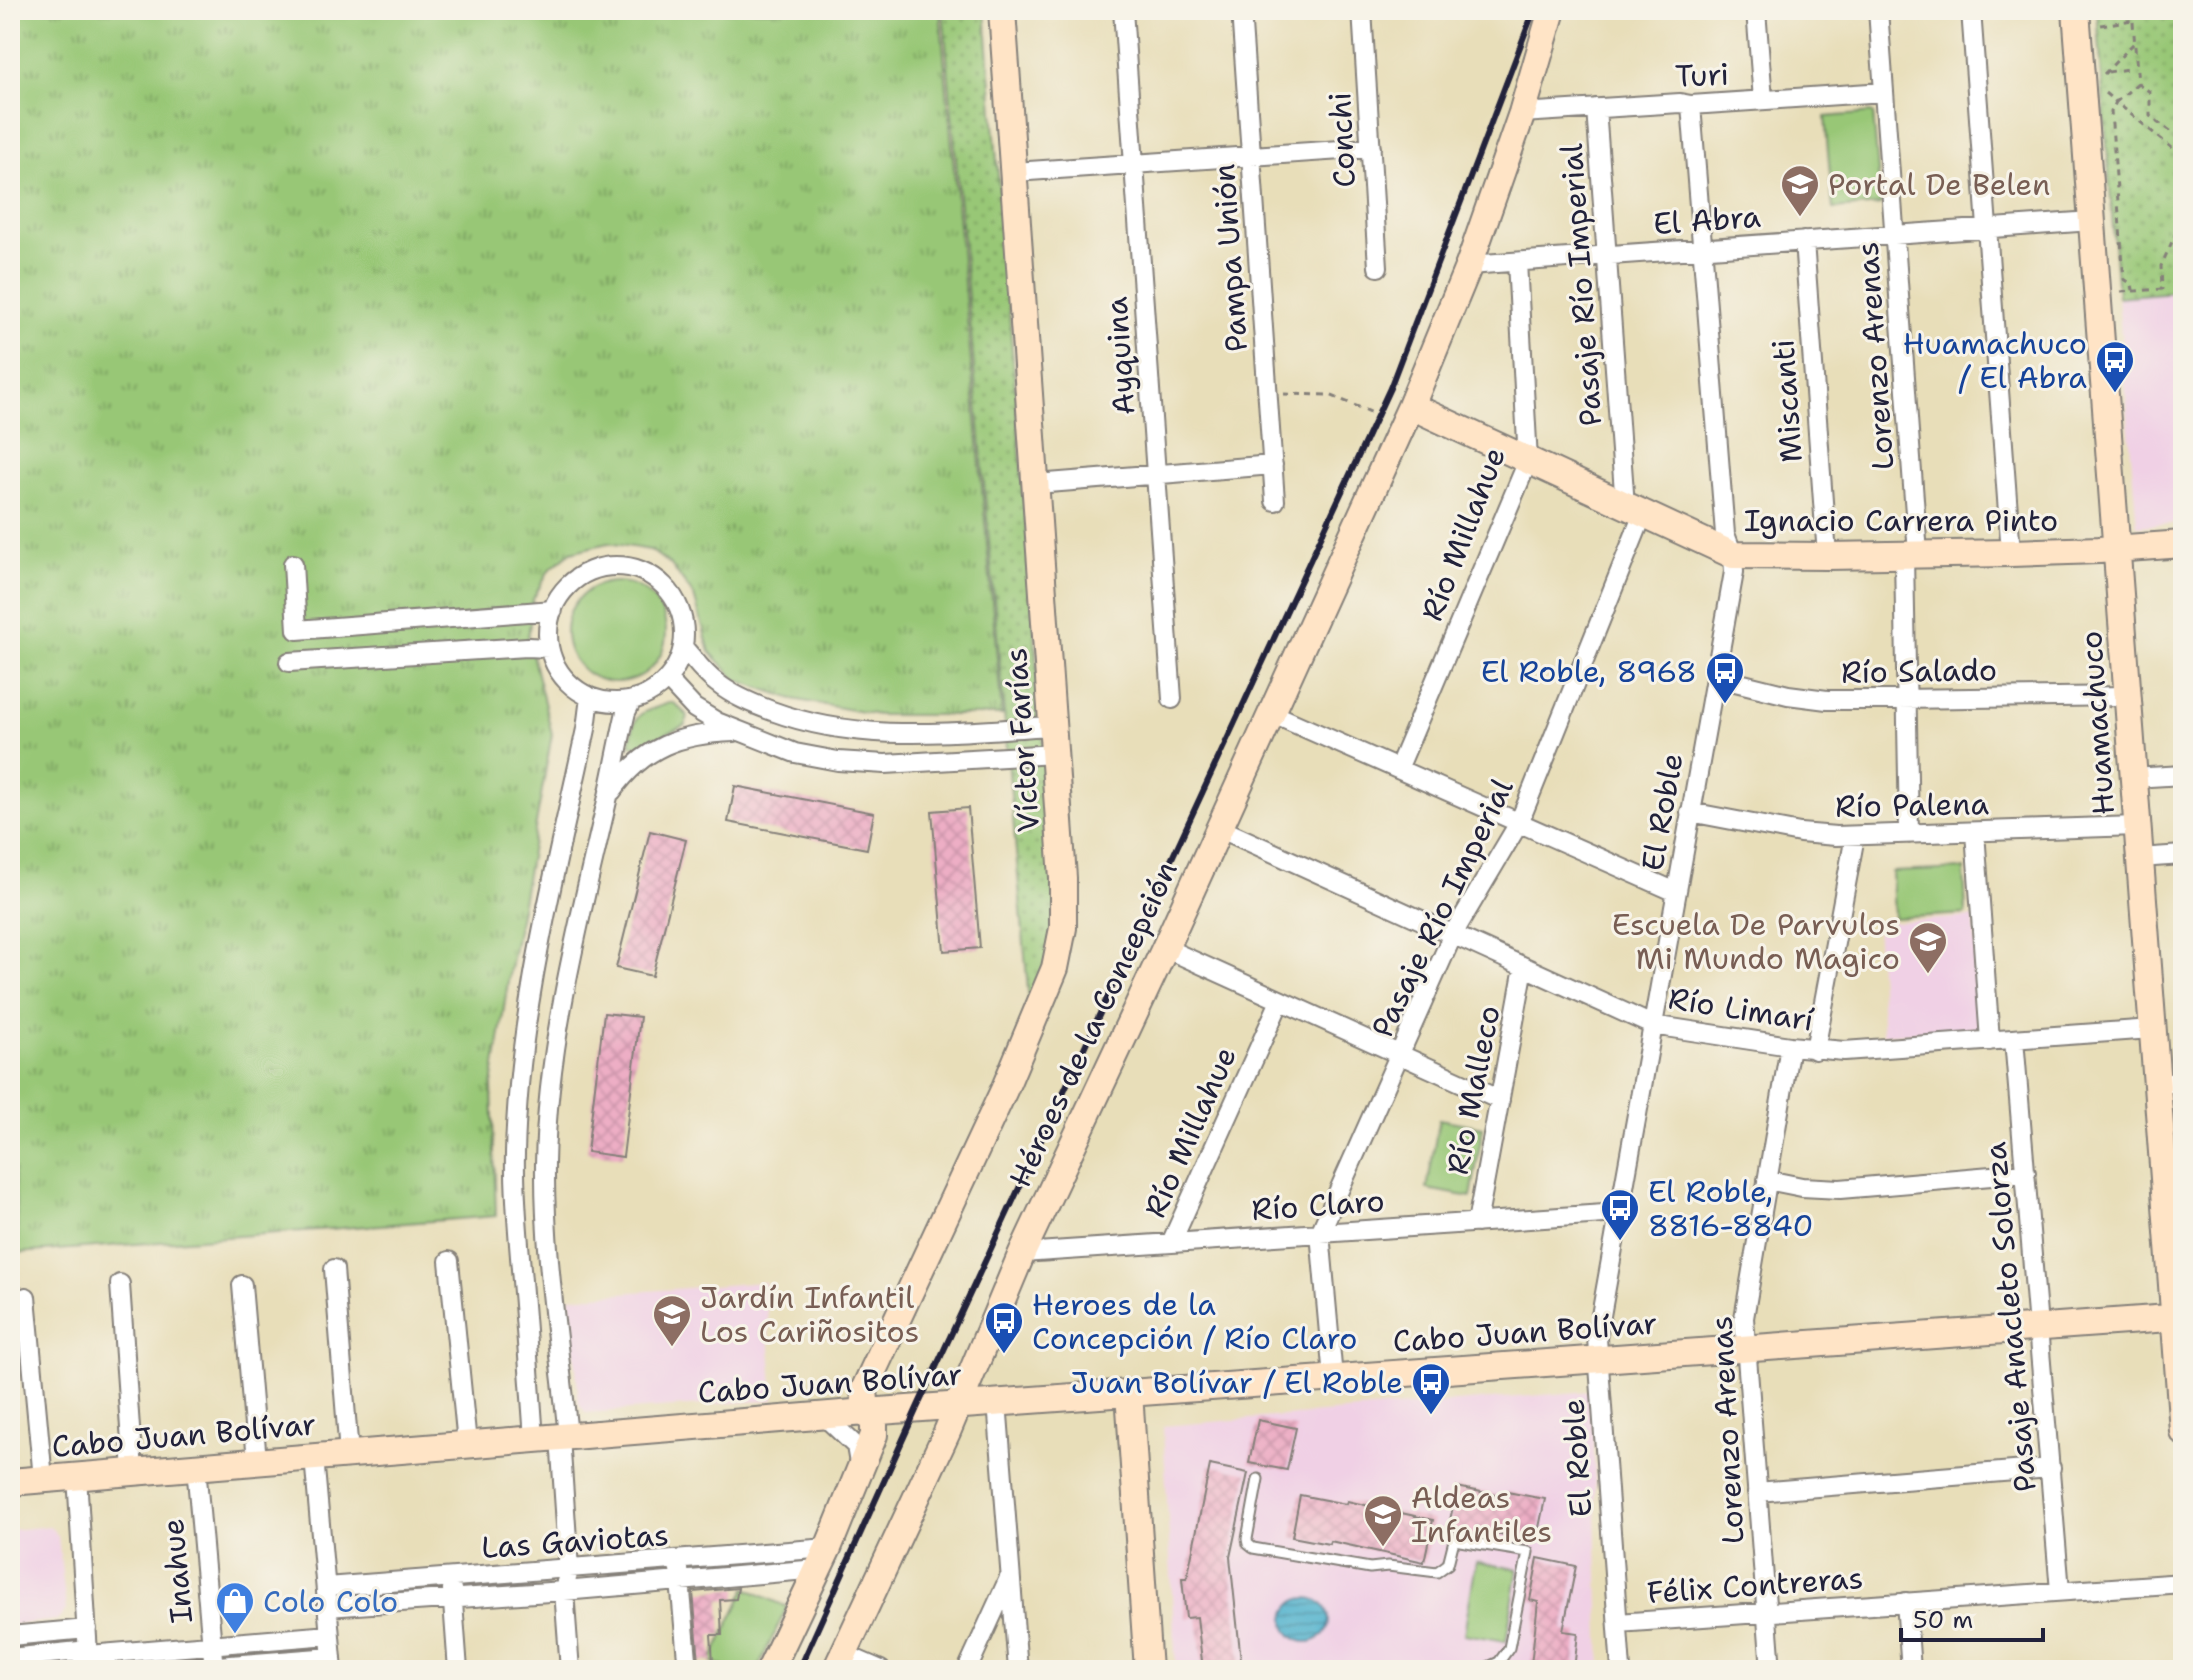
<svg xmlns="http://www.w3.org/2000/svg" width="2193" height="1680" font-family="'Shantell Sans',sans-serif">
<style>
.built{fill:#f0d0e5}
.grass{fill:url(#grass-tufts);stroke:#5d7458;stroke-width:2}
.park{fill:url(#park-dots);stroke:#5d7458;stroke-width:2}
.garden{fill:#98c776;stroke:#5d7458;stroke-width:2}
.water{fill:url(#water-rules);stroke:#386a84;stroke-width:2}
.building{fill:url(#building-cross-hatch)}
.lines{fill:none;stroke-linecap:round;stroke-linejoin:round}
.lane-casing{stroke:#85807a;stroke-width:13}
.street-casing{stroke:#85807a;stroke-width:22}
.secondary-casing{stroke:#85807a;stroke-width:30}
.path{stroke:#85807a;stroke-width:3;stroke-dasharray:6 6;stroke-linecap:butt}
.lane{stroke:#fff;stroke-width:9}
.street{stroke:#fff;stroke-width:18}
.secondary{stroke:#ffe4c6;stroke-width:26}
.rail{stroke:#22223b;stroke-width:6}
.labels{text-anchor:middle;dominant-baseline:central;stroke-width:6;stroke-linejoin:round;paint-order:stroke}
.street-label{font-size:30px;fill:#22223b;stroke:#f7f3e8}
.education-label{font-size:30px;fill:#785e54;stroke:#f7f3e8;text-anchor:start}
.transit-label{font-size:30px;fill:#164399;stroke:#f7f3e8;text-anchor:end}
.shop-label{font-size:30px;fill:#366cbe;stroke:#f7f3e8;text-anchor:start}
</style>
<defs>
<pattern id="grass-tufts" width="24" height="20" patternUnits="userSpaceOnUse" patternTransform="scale(2)"><rect width="24" height="20" fill="#98c776"/><path d="M3 7l-1-3M5 7V3M7 7l1-3M15 17l-1-3M17 17v-4M19 17l1-3" fill="none" stroke="#7ca162"/></pattern>
<pattern id="park-dots" width="8" height="8" patternUnits="userSpaceOnUse" patternTransform="scale(2)"><rect width="8" height="8" fill="#98c776"/><path d="M2 2h.1M6 6h.1" fill="none" stroke="#7ca162" stroke-width="1.8" stroke-linecap="round"/></pattern>
<pattern id="water-rules" width="6" height="5" patternUnits="userSpaceOnUse" patternTransform="scale(2)"><rect width="6" height="5" fill="#4eb1cd"/><path d="M0 2.5h6" fill="none" stroke="#4090a8"/></pattern>
<pattern id="building-cross-hatch" width="8" height="8" patternUnits="userSpaceOnUse" patternTransform="scale(2)"><rect width="8" height="8" fill="#edaec5"/><path d="M0 0l8 8M0 8l8-8" fill="none" stroke="#cb95aa"/></pattern>
</defs>
<rect width="100%" height="100%" fill="#f7f3e8"/>
<filter id="ink" filterUnits="userSpaceOnUse"><feTurbulence type="fractalNoise" baseFrequency=".0125" numOctaves="2"/><feDisplacementMap in="SourceGraphic" scale="16" xChannelSelector="R" yChannelSelector="G"/><feConvolveMatrix kernelMatrix="1 2 1 2 8 2 1 2 1" color-interpolation-filters="sRGB"/></filter>
<filter id="wash" filterUnits="userSpaceOnUse"><feTurbulence type="fractalNoise" baseFrequency=".006" numOctaves="4" result="noise"/><feDisplacementMap in="SourceGraphic" scale="32" xChannelSelector="R" yChannelSelector="G"/><feGaussianBlur stdDeviation="1.8" result="paint"/><feColorMatrix in="noise" values="0 0 0 0 0 0 0 0 0 0 0 0 0 0 0 0 0 1.4 0 .05"/><feComposite in="paint" operator="in"/></filter>
<g filter="url(#wash)">
<rect width="100%" height="100%" fill="#e8deb9"/>
<path class="built" d="M2183,291V523L2137,526L2118,297Z
M1974,917L1981,1028L1883,1034L1876,923Z
M765,1282L774,1400L586,1413L579,1404L570,1297Z
M1592,1391L1601,1670H1176L1163,1426Z
M50,1526L58,1536L66,1610L58,1620L10,1625V1530Z"/>
<path class="grass" d="M10,10H940L1002,715H878L793,699L737,680L710,652L694,596L671,565L650,550L608,543L571,552L549,570L533,599L528,638L552,734L509,975L492,1086L496,1216L19,1253L10,1116Z"/>
<path class="park" d="M943,10H985L1056,905L1053,949L1029,1002Z
M2097,10H2183V291L2118,297Z"/>
<path class="garden" d="M1873,113L1881,205L1833,209L1825,117Z
M566 632a50 50 0 1 1 100 0a50 50 0 1 1-100 0Z
M669,703H674L688,716L685,725L641,745L634,746L630,744C635,710 639,714 669,703Z
M1964,869L1966,914L1894,918L1892,872Z
M1439,1119L1483,1127L1471,1197L1427,1189Z
M1476,1562L1518,1569L1506,1641L1464,1634Z
M746,1588L787,1607L757,1670H731L711,1661Z"/>
<path class="water" d="M1285 1620a22 22 0 1 1 44 0a22 22 0 1 1-44 0Z"/>
<g id="blocks">
<path class="building" d="M735,786L874,813L867,849L728,822Z
M968,808L980,948L944,951L932,811Z
M650,831L686,840L652,976L616,968Z
M604,1013L640,1017L623,1157L587,1152Z
M1258,1420L1296,1428L1287,1470L1249,1463Z
M1210,1465L1248,1473L1230,1557L1242,1670H1203L1197,1617L1186,1618L1182,1578H1187Z
M1457,1487L1506,1497L1507,1492L1545,1499L1536,1542L1487,1531L1485,1537L1448,1530Z
M1300,1495L1346,1504L1347,1501L1433,1520L1424,1562L1330,1541L1329,1544L1292,1537Z
M1538,1558L1576,1566L1563,1631L1578,1633L1574,1670L1531,1665L1538,1602L1530,1600Z
M738,1588L736,1599L720,1600L722,1635H711L713,1661L699,1662L693,1592Z"/>
</g>
</g>
<g filter="url(#ink)">
<use href="#blocks" fill-opacity="0" stroke="#85807a" stroke-width="2"/>
<g class="lines">
<defs>
<path id="lane" d="M1258,1479L1247,1539L1248,1544L1253,1548L1370,1568L1388,1566L1437,1572L1448,1564L1454,1540L1528,1552L1509,1648L1499,1662L1482,1670"/>
<path id="street" d="M1123,10L1172,699
M1241,10L1275,501
M1362,10L1378,267
M1756,10L1763,100
M1878,10L1918,554
M1971,10L2011,553
M1596,108L1625,506
M1522,113L1680,103L1691,105L1884,92
M1014,172L1371,148
M1804,241L1827,556
M1469,265L2092,221
M1036,484L1273,465
M1904,555L1909,834
M293,564L297,630L553,610
M548 634a68 68 0 1 1 136 0a68 68 0 1 1-136 0Z
M683,647C694,659 704,674 717,683C733,696 753,704 772,711C864,745 957,731 1053,726
M289,662L527,647L549,648
M1715,677L1788,695L1827,700L2127,696
M668,680L694,708L717,722L795,753L838,761L885,764L1055,754
M1271,713L1676,892
M1398,769L1528,461L1517,262
M2133,778L2183,775
M612,791C644,746 680,734 734,732
M1690,812L1800,833L1836,836L2137,826
M1219,828L1652,1025L1790,1046L1844,1051L2152,1029
M1975,832L1990,1041
M2139,858L2183,855
M1165,948L1500,1100
M2014,1039L2060,1591
M1815,1050L1855,836
M2156,1084L2183,1082
M1767,1180L1802,1187L1840,1189L2026,1173
M1477,1223L1524,967
M1171,1243L1280,1001
M1022,1253L1619,1213
M449,1261L467,1444
M334,1269L349,1454
M120,1284L133,1471
M242,1285L257,1461
M26,1297L43,1479
M1333,1378L1320,1233L1453,934L1519,823L1643,514
M997,1402L1018,1670
M823,1415L856,1446L860,1469
M568,1436C559,1346 544,1255 545,1164C547,1044 580,918 607,801C614,771 619,741 626,712L631,702
M560,1437L569,1569L564,1591L570,1670
M534,1439C530,1382 526,1326 521,1269C518,1231 514,1192 515,1154C518,1010 556,869 586,729L590,697
M314,1457L333,1670
M196,1466L214,1670
M77,1476L89,1670
M1757,1492L2051,1468
M679,1569L688,1670
M326,1587L828,1548
M452,1589L458,1670
M1906,1602L1911,1670
M327,1607L564,1591L818,1569
M1618,1623L2183,1583
M10,1636L87,1629
M844,1654L881,1670
M89,1655L329,1635
M10,1658L89,1650
M168,1670L332,1657
M967,1670L1009,1578
M1621,1670L1597,1338L1734,572L1733,555L1725,534L1691,105
M1771,1670L1744,1318L1790,1046"/>
<path id="secondary" d="M2076,10L2183,1431
M1411,406L1733,555L1827,556L2011,553L2099,550L2183,544
M1129,1393L1148,1670
M10,1482L866,1412L2183,1317
M770,1670L828,1548L874,1435V1423L866,1412L864,1390L1004,1090L1055,968L1063,928V878L1002,10
M836,1670L947,1432L1022,1253L1165,948L1411,406L1469,265L1522,113L1552,10"/>
</defs>
<use href="#lane" class="lane-casing"/>
<use href="#street" class="street-casing"/>
<use href="#secondary" class="secondary-casing"/>
<path class="path" d="M2132,10L2138,83L2150,92V116L2183,140
M2101,25L2133,20
M2108,72L2128,69
M2104,74L2135,42
M2138,83L2116,102L2183,157
M2105,93L2116,102L2111,112L2124,279L2132,284L2133,290
M2121,292L2162,289L2161,266L2176,233L2177,215L2183,214
M1284,394L1330,395L1380,416"/>
<use href="#lane" class="lane"/>
<use href="#street" class="street"/>
<use href="#secondary" class="secondary"/>
<path class="rail" d="M799,1670L917,1408L1390,388L1534,10"/>
</g>
</g>
<defs>
<symbol id="school-pin" viewBox="-11 -11 22 30"><path d="M0 17L-7.5 6A9.5 9.5 0 1 1 7.5 6Z" fill="#8d6e63" stroke="#f7f3e8"/><path d="M0-5L7-2L0 1L-7-2ZM-4 1L0 2.5L4 1V4Q0 6-4 4Z" fill="#fff"/></symbol>
<symbol id="bus-pin" viewBox="-11 -11 22 30"><path d="M0 17L-7.5 6A9.5 9.5 0 1 1 7.5 6Z" fill="#1a4fb4" stroke="#f7f3e8"/><path d="M-5-6H5V4H4V6H2V4H-2V6H-4V4H-5ZM-3.5-4V0h7V-4ZM-3.5 1.2v1.5H-2V1.2ZM2 1.2v1.5H3.5V1.2Z" fill="#fff"/></symbol>
<symbol id="shop-pin" viewBox="-11 -11 22 30"><path d="M0 17L-7.5 6A9.5 9.5 0 1 1 7.5 6Z" fill="#3f7fe0" stroke="#f7f3e8"/><path d="M-5-2.5h2.3a2.7 3.5 0 0 1 5.4 0H5L5.5 6h-11ZM-1.5-2.5h3a1.5 2.3 0 0 0-3 0Z" fill="#fff"/></symbol>
</defs>
<g fill-rule="evenodd">
<use href="#school-pin" x="1778" y="162" width="44" height="60"/>
<use href="#bus-pin" x="2093" y="338" width="44" height="60"/>
<use href="#bus-pin" x="1703" y="649" width="44" height="60"/>
<use href="#school-pin" x="1906" y="919" width="44" height="60"/>
<use href="#bus-pin" x="1598" y="1186" width="44" height="60"/>
<use href="#school-pin" x="650" y="1292" width="44" height="60"/>
<use href="#bus-pin" x="982" y="1299" width="44" height="60"/>
<use href="#bus-pin" x="1409" y="1360" width="44" height="60"/>
<use href="#school-pin" x="1361" y="1492" width="44" height="60"/>
<use href="#shop-pin" x="213" y="1579" width="44" height="60"/>
</g>
<g class="labels">
<g class="street-label">
<text transform="translate(1702 75) rotate(-2)">Turi</text>
<text transform="translate(1342 140) rotate(-93)">Conchi</text>
<text transform="translate(1707 220) rotate(-4)">El Abra</text>
<text transform="translate(1230 258) rotate(-94)">Pampa Unión</text>
<text transform="translate(1581 285) rotate(-94)">Pasaje Río Imperial</text>
<text transform="translate(1120 356) rotate(-94)">Ayquina</text>
<text transform="translate(1875 356) rotate(-94)">Lorenzo Arenas</text>
<text transform="translate(1787 401) rotate(-94)">Miscanti</text>
<text x="1901" y="520">Ignacio Carrera Pinto</text>
<text transform="translate(1463 534) rotate(-69)">Río Millahue</text>
<text transform="translate(1919 671) rotate(-1)">Río Salado</text>
<text transform="translate(2097 723) rotate(-94)">Huamachuco</text>
<text transform="translate(1022 740) rotate(-94)">Víctor Farías</text>
<text transform="translate(1912 805) rotate(-1)">Río Palena</text>
<text transform="translate(1662 812) rotate(-80)">El Roble</text>
<text transform="translate(1442 908) rotate(-64)">Pasaje Río Imperial</text>
<text transform="translate(1741 1009) rotate(9)">Río Limarí</text>
<text transform="translate(1093 1024) rotate(-65)">Héroes de la Concepción</text>
<text transform="translate(1473 1090) rotate(-79)">Río Malleco</text>
<text transform="translate(1190 1132) rotate(-66)">Río Millahue</text>
<text transform="translate(1318 1205) rotate(-4)">Río Claro</text>
<text transform="translate(2010 1317) rotate(-95)">Pasaje Anacleto Solorza</text>
<text transform="translate(1525 1332) rotate(-4)">Cabo Juan Bolívar</text>
<text transform="translate(830 1383) rotate(-4)">Cabo Juan Bolívar</text>
<text transform="translate(1727 1430) rotate(-93)">Lorenzo Arenas</text>
<text transform="translate(184 1435) rotate(-5)">Cabo Juan Bolívar</text>
<text transform="translate(1577 1458) rotate(-94)">El Roble</text>
<text transform="translate(575 1541) rotate(-4)">Las Gaviotas</text>
<text transform="translate(177 1571) rotate(-95)">Inahue</text>
<text transform="translate(1755 1585) rotate(-4)">Félix Contreras</text>
</g>
<g class="education-label">
<text x="1828" y="184">Portal De Belen</text>
<text x="1900" y="924" text-anchor="end">Escuela De Parvulos<tspan x="1900" dy="34">Mi Mundo Magico</tspan></text>
<text x="700" y="1297">Jardín Infantil<tspan x="700" dy="34">Los Cariñositos</tspan></text>
<text x="1411" y="1497">Aldeas<tspan x="1411" dy="34">Infantiles</tspan></text>
</g>
<g class="transit-label">
<text x="2087" y="343">Huamachuco<tspan x="2087" dy="34">/ El Abra</tspan></text>
<text x="1697" y="671">El Roble, 8968</text>
<text x="1648" y="1191" text-anchor="start">El Roble,<tspan x="1648" dy="34">8816-8840</tspan></text>
<text x="1032" y="1304" text-anchor="start">Heroes de la<tspan x="1032" dy="34">Concepción / Río Claro</tspan></text>
<text x="1403" y="1382">Juan Bolívar / El Roble</text>
</g>
<g class="shop-label">
<text x="263" y="1601">Colo Colo</text>
</g>
</g>
<rect width="2193" height="1680" fill="none" stroke="#f7f3e8" stroke-width="40"/>
<path d="M1901 1628v12h142v-12" fill="none" stroke="#22223b" stroke-width="4"/>
<text x="1913" y="1628" font-size="24" fill="#22223b" stroke="#f7f3e8" stroke-width="6" paint-order="stroke">50 m</text>
</svg>
